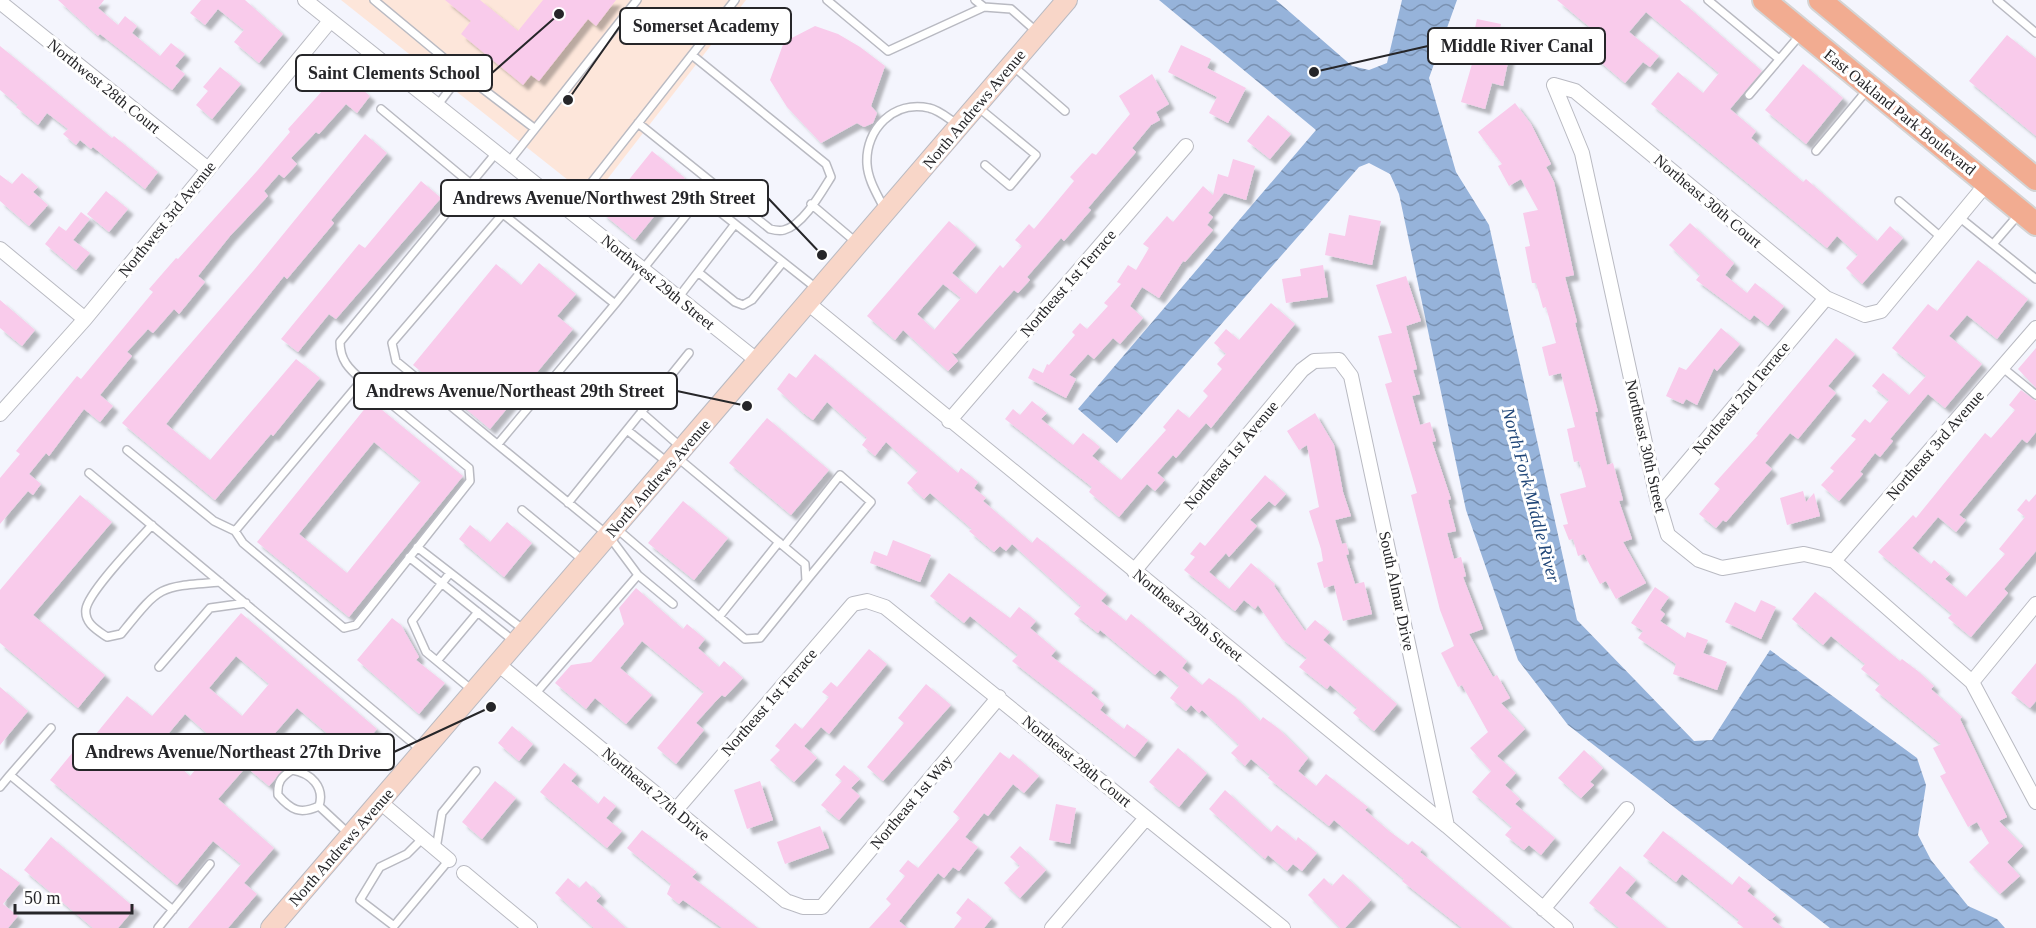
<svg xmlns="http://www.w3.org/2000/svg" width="2036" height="928" font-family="'Times New Roman',serif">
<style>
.education{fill:#fde6da}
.water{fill:url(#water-waves)}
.building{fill:#f9cbeb;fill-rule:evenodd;filter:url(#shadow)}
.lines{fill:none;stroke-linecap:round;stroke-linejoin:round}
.service-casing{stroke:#b9bac2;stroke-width:10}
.minor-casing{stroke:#b9bac2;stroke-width:16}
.secondary-casing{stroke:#b9bac2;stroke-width:22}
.primary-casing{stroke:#d4d4d4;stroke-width:26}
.service{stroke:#fff;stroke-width:7}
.minor{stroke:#fff;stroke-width:14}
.secondary{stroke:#f8d6c8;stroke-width:20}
.primary{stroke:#f2ac91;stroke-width:22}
.labels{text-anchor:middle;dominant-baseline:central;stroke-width:6;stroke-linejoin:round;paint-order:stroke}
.street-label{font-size:16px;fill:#262629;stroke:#fff}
.water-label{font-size:18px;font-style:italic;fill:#204678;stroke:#fff}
.leader{fill:none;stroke:#262629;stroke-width:2}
.callout-dot{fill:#262629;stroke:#fff;stroke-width:2}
.callout{fill:#fff;stroke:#262629;stroke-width:2}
.callout-label{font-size:18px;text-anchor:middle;font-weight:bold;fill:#262629}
</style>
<defs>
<pattern id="water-waves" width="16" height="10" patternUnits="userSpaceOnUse" patternTransform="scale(1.5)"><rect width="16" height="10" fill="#96b3da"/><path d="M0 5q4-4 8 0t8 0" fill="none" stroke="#7a91b1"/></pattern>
<filter id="shadow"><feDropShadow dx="5.5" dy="5.5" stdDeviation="1.5" flood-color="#0004"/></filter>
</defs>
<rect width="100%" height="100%" fill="#f4f5fd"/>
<path class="education" d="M341,0H746L592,199Z"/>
<path class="water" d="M1159,0H1276L1352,66L1369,70L1387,63L1402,0H1457L1429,78L1456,172L1489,225L1577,620L1694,741L1712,740L1770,650L1917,758L1926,785L1918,835L1931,860L1968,906L1997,919L2005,928H1830L1568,725L1518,660L1466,510L1399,194L1390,174L1369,163L1359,167L1117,443L1078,409L1316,130Z"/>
<path class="building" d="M58,0H104L98,8L118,25L125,16L137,26L132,33L160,56L171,43L185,54L175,66L185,74L172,90L100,34L98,36Z
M201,0H245L283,34L259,63L234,42L244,30L218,9L205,25L190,13Z
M445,0H480L518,31L543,0H616L596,26L588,19L539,81L531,75L523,85L461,34L471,21Z
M1557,0H1680L1762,71L1730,109L1756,131L1751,138L1803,182L1806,179L1877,241L1890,226L1903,238L1862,284L1846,268L1858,255L1837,236L1827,248L1651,104L1678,72L1703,93L1719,73L1646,12L1629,32L1659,56L1650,67L1643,62L1625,83L1585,49L1598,34Z
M1477,19L1501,24L1497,44L1511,48L1503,86L1492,83L1485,109L1461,102L1474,57L1469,56Z
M815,26L838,34L860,47L885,66L871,106L877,113L873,123L864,127L857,123L821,143L787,107L770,80L784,42Z
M2007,35L2036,58V136L1969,81Z
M1181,45L1211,59L1207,68L1246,88L1228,123L1209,113L1217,97L1168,72Z
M0,46L112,138L114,136L158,172L145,189L93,147L91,149L80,140L76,145L63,134L68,129L47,113L38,125L16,107L18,105L0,90Z
M1803,64L1843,98L1806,144L1765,110Z
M220,67L241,84L212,119L196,105L208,91L203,87Z
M340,71L370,96L357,113L346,104L319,134L316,132L291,158L297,164L284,178L279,174L264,191L268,196L230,236L198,276L205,282L179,314L174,309L153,333L148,329L127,352L132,356L100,395L113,406L100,422L84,409L49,456L46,453L29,474L41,484L33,495L28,491L0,524V478L20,454L16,451L77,376L81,379L153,292L149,289L176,258L178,259L257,171L290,132L288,129Z
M1152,74L1169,104L1156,112L1160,120L1151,125L1132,148L1136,152L1088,208L1091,210L1064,241L1061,238L1027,277L1030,280L1018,293L1014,290L956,354L951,352L958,361L948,371L903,330L895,340L867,316L949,221L976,245L952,273L976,294L1000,265L1003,268L1022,246L1015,240L1029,224L1034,229L1074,181L1070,177L1092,153L1096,155L1130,114L1119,96ZM943,284L961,298L934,330L917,314Z
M1515,103L1531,124L1551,164L1546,167L1554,182L1574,275L1565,277L1577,322L1575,323L1598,412H1595L1607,465L1613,463L1623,500L1619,501L1632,539L1623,542L1646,583L1616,599L1606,581L1600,584L1584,554L1578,556L1573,539L1569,540L1563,525L1568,524L1560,494L1586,487L1579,461L1574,462L1567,429L1575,427L1561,373L1549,376L1542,347L1556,343L1546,307L1543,308L1536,283H1532L1525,247L1530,246L1523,213L1538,210L1521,179L1509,186L1498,166L1502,164L1478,132Z
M1268,115L1291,134L1270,159L1247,141Z
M365,134L387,153L331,220L334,223L287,279L284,276L166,424L210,460L296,359L320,378L273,436L271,434L215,500L122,423L254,270Z
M652,151L685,178L635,240L602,213Z
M1233,159L1255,166L1246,200L1224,193L1208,213L1213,217L1207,225L1213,230L1185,262L1183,261L1159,298L1142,287L1130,306L1143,318L1120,344L1113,338L1094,359L1088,354L1069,375L1076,379L1066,398L1028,378L1033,368L1043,373L1047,364L1049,365L1075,335L1072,332L1080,323L1087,329L1108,306L1104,303L1121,284L1117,282L1128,265L1136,270L1149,248L1143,244L1167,216L1173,222L1203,186L1213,195L1218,174L1228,177Z
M22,173L38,187L33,192L48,205L29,226L0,201V175L12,184Z
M421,181L441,198L336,319L329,314L298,352L281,339L359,244L365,248Z
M106,191L128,209L109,232L87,214Z
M81,212L90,219L73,240L90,253L76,270L45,244L59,226L66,231Z
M1349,215L1381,221L1372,265L1325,255L1329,233L1345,236Z
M1690,223L1734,263L1725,275L1747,293L1755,283L1784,306L1768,326L1754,315L1750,320L1696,280L1700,275L1669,245Z
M1978,260L2028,299L1997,339L1967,315L1949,336L1982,364L1945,408L1928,394L1890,439L1893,441L1880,457L1875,453L1860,472L1863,474L1839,501L1821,485L1834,471L1830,468L1856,439L1851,436L1865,419L1870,423L1889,400L1872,386L1883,373L1909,395L1926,376L1892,348L1928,304L1937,311Z
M539,263L576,294L557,316L573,329L490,429L413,365L496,264L521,285Z
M1323,265L1328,297L1286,303L1282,279L1301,276L1300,269Z
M1406,276L1421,321L1406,326L1417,369L1413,370L1420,394L1412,396L1420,425L1430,422L1436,441L1432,442L1451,499L1448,500L1456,531L1447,533L1454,559L1461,557L1466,576L1463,577L1483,629L1469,634L1493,677L1497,675L1510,698L1501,703L1525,729L1497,756L1516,773L1505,785L1520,799L1515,804L1555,838L1541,855L1529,845L1524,850L1505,835L1512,827L1472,792L1491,771L1470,748L1488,732L1462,685L1458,687L1441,653L1454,646L1440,610L1411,495L1417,493L1385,384L1392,382L1378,336L1392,333L1376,285Z
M0,300L35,330L22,346L0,328Z
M1271,303L1295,324L1211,428L1206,423L1176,458L1173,455L1157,473L1165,480L1155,491L1147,484L1119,517L1089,492L1092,487L1005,419L1013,409L1020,415L1032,401L1047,413L1041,419L1073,445L1083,433L1100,447L1092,456L1121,480L1166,430L1163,427L1178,409L1189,418L1208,396L1203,391L1222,369L1217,364L1226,354L1214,343L1226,329L1239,340Z
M1721,328L1740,344L1717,371L1714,368L1697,405L1686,399L1683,404L1666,396L1679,367L1686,370Z
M1836,338L1855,354L1828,386L1836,393L1798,439L1790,433L1765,463L1772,469L1726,522L1723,520L1716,528L1699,514L1720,489L1714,484L1758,435L1756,434Z
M2036,348V388L2018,369Z
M815,354L958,473L961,468L978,482L974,488L986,498L983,501L1032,543L1037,537L1107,594L1101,601L1126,621L1131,614L1187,661L1182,668L1202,685L1209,678L1234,696L1260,721L1263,717L1279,729L1308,758L1298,771L1316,786L1326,774L1368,807L1365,810L1389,831L1408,845L1412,841L1422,849L1420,852L1511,928H1462L1402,881L1404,879L1334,820L1329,826L1268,778L1270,775L1251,759L1245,766L1231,753L1239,745L1202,710L1199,713L1191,705L1186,711L1170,698L1179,686L1160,670L1155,675L1100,630L1098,633L1074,614L1081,606L1012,544L1006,551L1000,546L994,552L969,531L972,529L930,493L924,499L907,483L918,471L886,442L875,456L862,445L867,438L827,402L813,420L802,412L777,389L789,373L796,378Z
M2021,390L2036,401V432L2027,443L2022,439L1959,515L1966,520L1956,532L1938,517L1912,548L1931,564L1934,560L1950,574L1945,579L1966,597L2005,554L1999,549L2025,517L2017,510L2026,499L2029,502L2036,494V551L2004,589L2008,593L1971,637L1948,618L1952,614L1878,552L1913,515L1916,518L1985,433L1991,438L2015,410L2009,405Z
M371,401L463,476L349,617L257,542ZM374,442L421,481L347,573L299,534Z
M1315,413L1334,445L1343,492L1351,516L1335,520L1342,544L1346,543L1349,554L1346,555L1355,584L1364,582L1372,614L1343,621L1334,585L1324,588L1317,563L1323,561L1321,549L1309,511L1319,507L1307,445L1299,450L1287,431Z
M767,418L829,470L791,515L729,463Z
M1265,475L1286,494L1275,506L1269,501L1250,520L1257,526L1229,557L1226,553L1209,572L1229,589L1251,563L1275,584L1274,586L1305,631L1315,620L1330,632L1323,640L1397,704L1374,731L1353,713L1357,708L1330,685L1327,689L1299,667L1307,658L1282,639L1258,605L1255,609L1244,600L1235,611L1184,570L1195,557L1190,554L1200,542L1205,546Z
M1803,491L1806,502L1814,493L1820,516L1787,525L1780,498Z
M80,495L112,522L33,615L105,675L78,708L0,643V590Z
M683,501L728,538L694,580L648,543Z
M507,522L532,543L504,577L459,539L470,525L490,542Z
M893,540L931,555L920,582L870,563L874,551L887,556Z
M949,573L1010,618L1019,607L1036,621L1030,628L1056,650L1051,656L1094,689L1091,693L1104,704L1100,710L1124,729L1127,724L1148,740L1135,757L1012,661L1018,655L970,616L964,623L930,596Z
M1655,587L1669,597L1660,610L1665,614L1660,621L1685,638L1687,632L1708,640L1703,653L1727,662L1717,690L1673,674L1676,664L1638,638L1643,631L1631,623Z
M636,588L683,629L687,624L705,639L698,648L719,667L724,661L743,678L725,697L722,695L715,702L696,723L704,730L676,764L657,748L704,692L642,641L620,668L652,695L626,724L595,698L586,709L555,683L571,665L591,662L624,624L619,608Z
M1815,592L1900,661L1902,659L1919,672L1934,686L1931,689L1962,717L1960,719L2007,817L1999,821L2023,846L2007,862L2020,876L2000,894L1969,862L1989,843L1977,822L1968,827L1940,776L1946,773L1933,748L1941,744L1875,690L1880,684L1861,669L1865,664L1831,636L1823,645L1792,619Z
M1761,600L1776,607L1761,639L1725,622L1735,602L1755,612Z
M241,613L377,729L354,756L297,708L269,740L292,760L269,786L246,767L218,799L274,848L244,883L257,894L228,928H188L241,864L213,841L177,885L50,780L73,752L78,756L127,696L152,716ZM236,656L269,684L242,716L209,688ZM185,714L218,743L190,776L157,747Z
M392,618L401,625L419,657L416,660L445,683L419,714L357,660Z
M869,649L887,664L829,734L821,727L804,746L817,758L794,782L770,760L780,750L775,746L795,723L802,729L829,697L822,692L831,682L837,687Z
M2036,663V701L2030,708L2011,693Z
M926,684L951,705L883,781L867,767L904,723L898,718Z
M0,687L28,711L0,745Z
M512,726L533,744L519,761L498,743Z
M1178,748L1207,773L1179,807L1149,782Z
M1584,750L1603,768L1590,782L1594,785L1581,798L1558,778Z
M1000,752L1009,759L1013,754L1039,776L1024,793L1013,784L988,816L984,813L965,837L978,847L959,871L953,867L944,878L938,873L899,921L907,928H869L891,904L886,899L905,876L899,871L908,860L918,868L960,818L953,812Z
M564,763L577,774L571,781L598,804L604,796L616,806L606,818L622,831L607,848L540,792Z
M844,765L860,779L851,788L860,796L839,820L821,805L842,781L835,775Z
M495,781L516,798L482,839L462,822Z
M760,781L773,820L747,829L734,790Z
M1225,790L1271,832L1277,825L1296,841L1298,837L1317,853L1302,871L1293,864L1287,871L1268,855L1265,859L1209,809Z
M1056,804L1076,808L1070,844L1049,840Z
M820,826L829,848L785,864L777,842Z
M642,830L697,872L692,877L758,928H722L683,900L679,904L667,894L671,884L627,848Z
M1663,831L1732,885L1739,876L1751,886L1747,891L1776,915L1772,919L1783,928H1744L1737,923L1739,920L1682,874L1676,882L1643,856Z
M51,837L135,908L118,928H93L24,870Z
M1020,846L1046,870L1020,898L1004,883L1020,866L1010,857Z
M1620,866L1636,880L1625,893L1667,928H1619L1589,903Z
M0,868L20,883L3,904L18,916L8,928H0Z
M1343,874L1371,900L1345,928H1340L1308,895L1324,878L1332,886Z
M568,878L579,888L586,881L601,896L596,901L626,928H594L555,893Z
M968,898L992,918L984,928H954L962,918L956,913Z"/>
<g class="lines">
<defs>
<path id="service" d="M374,0L462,73L437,106
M827,0L888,51L984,7
M975,0L984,7L1011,9L1037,32
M1708,0L1779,59
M1997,0L2036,33
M1014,67L1065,111
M462,73L534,128
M1749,95L1800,35
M979,108L1036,155L1010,186L985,165
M381,109L471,184
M638,123L770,229C774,230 780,231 784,230C803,225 821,193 831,177L826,164L692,55
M1816,151L1868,89
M508,163L637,0
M531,181L392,343L396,361L609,536L638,575L673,604
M701,197L816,288
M1899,201L1942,238
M811,204L857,243
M884,208C877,194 868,180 867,164C865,129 894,100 929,108C939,110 949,119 957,124
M569,211L735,0
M1959,217L2036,279
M735,224L698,272L735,302L743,305L752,300L783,262
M1994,243L2019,214
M678,298L698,272
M615,304L712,183
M2003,368L2036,395
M641,412L682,448
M627,430L667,462
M498,444L615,304L503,214
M127,450L214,521L235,531L243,543L344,628L356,625L470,481L469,468L362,380
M89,473L421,750
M568,503L689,353
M522,510L584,561
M152,525C138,541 89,591 86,609C84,623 97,630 107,637L121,634C161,585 157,587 220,582
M616,528L745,639L760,638L806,581L805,564L678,458
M235,531L362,380C349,369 340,360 340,342L496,153
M784,546L840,475L871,502L806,581
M417,547L524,630
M409,557L515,642
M450,573L412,621L426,652L472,690
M719,617L779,542
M437,661L478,612
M159,667L210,608L246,603
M536,693L638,575
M51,728L10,775L173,910
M292,770C311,773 325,787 319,806C300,815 291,810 278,795C277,782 281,777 292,770Z
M0,787L10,775
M319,806L349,834
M423,838L407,854L380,867L360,900L394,926L449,860
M436,849L442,813L476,771
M158,928L210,864"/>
<path id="minor" d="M305,0L759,362
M0,2L208,169
M1554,85L1582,153L1657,498L1668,535L1699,560L1722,568L1804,554L1834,561L1972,682L2036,802
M1554,85L1575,91L1826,298L1865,315L1881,311L1987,183
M0,249L85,319
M809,304L1447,826L1566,928
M0,414L85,319L330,21
M949,421L1186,146
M1657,498L1826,298
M1834,561L2036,328
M1134,571L1302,370L1314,361L1339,360L1351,376L1447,826
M498,664L786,901L803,907H822L999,697
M1972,682L2036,604
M380,802L449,860
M675,811L853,604L867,601L885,607L1283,928
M464,873L530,928
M1543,909L1627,809
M1052,928L1146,818"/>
<path id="secondary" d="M271,928L1067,0"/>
<path id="primary" d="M1764,0L2036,224
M1820,0L2036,179"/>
</defs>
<use href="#service" class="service-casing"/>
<use href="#minor" class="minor-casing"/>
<use href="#secondary" class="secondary-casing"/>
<use href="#primary" class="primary-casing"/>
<use href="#service" class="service"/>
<use href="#minor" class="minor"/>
<use href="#secondary" class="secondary"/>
<use href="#primary" class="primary"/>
</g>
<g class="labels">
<g class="street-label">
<text transform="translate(104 86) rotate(39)">Northwest 28th Court</text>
<text transform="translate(974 109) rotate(-50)">North Andrews Avenue</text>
<text transform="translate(1900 112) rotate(39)">East Oakland Park Boulevard</text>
<text transform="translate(1708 201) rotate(40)">Northeast 30th Court</text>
<text transform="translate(167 219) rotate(-51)">Northwest 3rd Avenue</text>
<text transform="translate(658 282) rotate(39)">Northwest 29th Street</text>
<text transform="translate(1068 283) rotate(-49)">Northeast 1st Terrace</text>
<text transform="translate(1741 398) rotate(-50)">Northeast 2nd Terrace</text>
<text transform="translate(1935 445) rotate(-49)">Northeast 3rd Avenue</text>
<text transform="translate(1646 446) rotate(77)">Northeast 30th Street</text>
<text transform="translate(1231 455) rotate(-50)">Northeast 1st Avenue</text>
<text transform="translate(658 478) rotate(-49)">North Andrews Avenue</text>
<text transform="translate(1397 591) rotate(78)">South Almar Drive</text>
<text transform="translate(1188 615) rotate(39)">Northeast 29th Street</text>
<text transform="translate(769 702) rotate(-49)">Northeast 1st Terrace</text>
<text transform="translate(1077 761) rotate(39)">Northeast 28th Court</text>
<text transform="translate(656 794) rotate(40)">Northeast 27th Drive</text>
<text transform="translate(911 802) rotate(-50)">Northeast 1st Way</text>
<text transform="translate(341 847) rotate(-49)">North Andrews Avenue</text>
</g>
<g class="water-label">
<text transform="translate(1531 495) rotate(75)">North Fork Middle River</text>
</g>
</g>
<path class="leader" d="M568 100L620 26M1314 72L1428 46M559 14L492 73M822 255L768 198M747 406L677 391M491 707L394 752"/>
<g class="callout-dot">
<circle cx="568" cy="100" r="6"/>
<circle cx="1314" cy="72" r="6"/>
<circle cx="559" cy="14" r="6"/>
<circle cx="822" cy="255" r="6"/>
<circle cx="747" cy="406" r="6"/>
<circle cx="491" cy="707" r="6"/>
</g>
<g class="callout">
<rect x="620" y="8" width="171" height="36" rx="6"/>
<rect x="1428" y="28" width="177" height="36" rx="6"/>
<rect x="296" y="55" width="196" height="36" rx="6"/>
<rect x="441" y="180" width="327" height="36" rx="6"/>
<rect x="354" y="373" width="323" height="36" rx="6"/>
<rect x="73" y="734" width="321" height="36" rx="6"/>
</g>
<g class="callout-label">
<text x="706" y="32">Somerset Academy</text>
<text x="1517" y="52">Middle River Canal</text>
<text x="394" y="79">Saint Clements School</text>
<text x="604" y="204">Andrews Avenue/Northwest 29th Street</text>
<text x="515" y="397">Andrews Avenue/Northeast 29th Street</text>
<text x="233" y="758">Andrews Avenue/Northeast 27th Drive</text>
</g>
<path d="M15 904v9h117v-9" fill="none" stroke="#262629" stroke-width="3"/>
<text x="24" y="904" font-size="18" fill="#262629" stroke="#ffffff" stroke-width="4.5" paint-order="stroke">50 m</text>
</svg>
